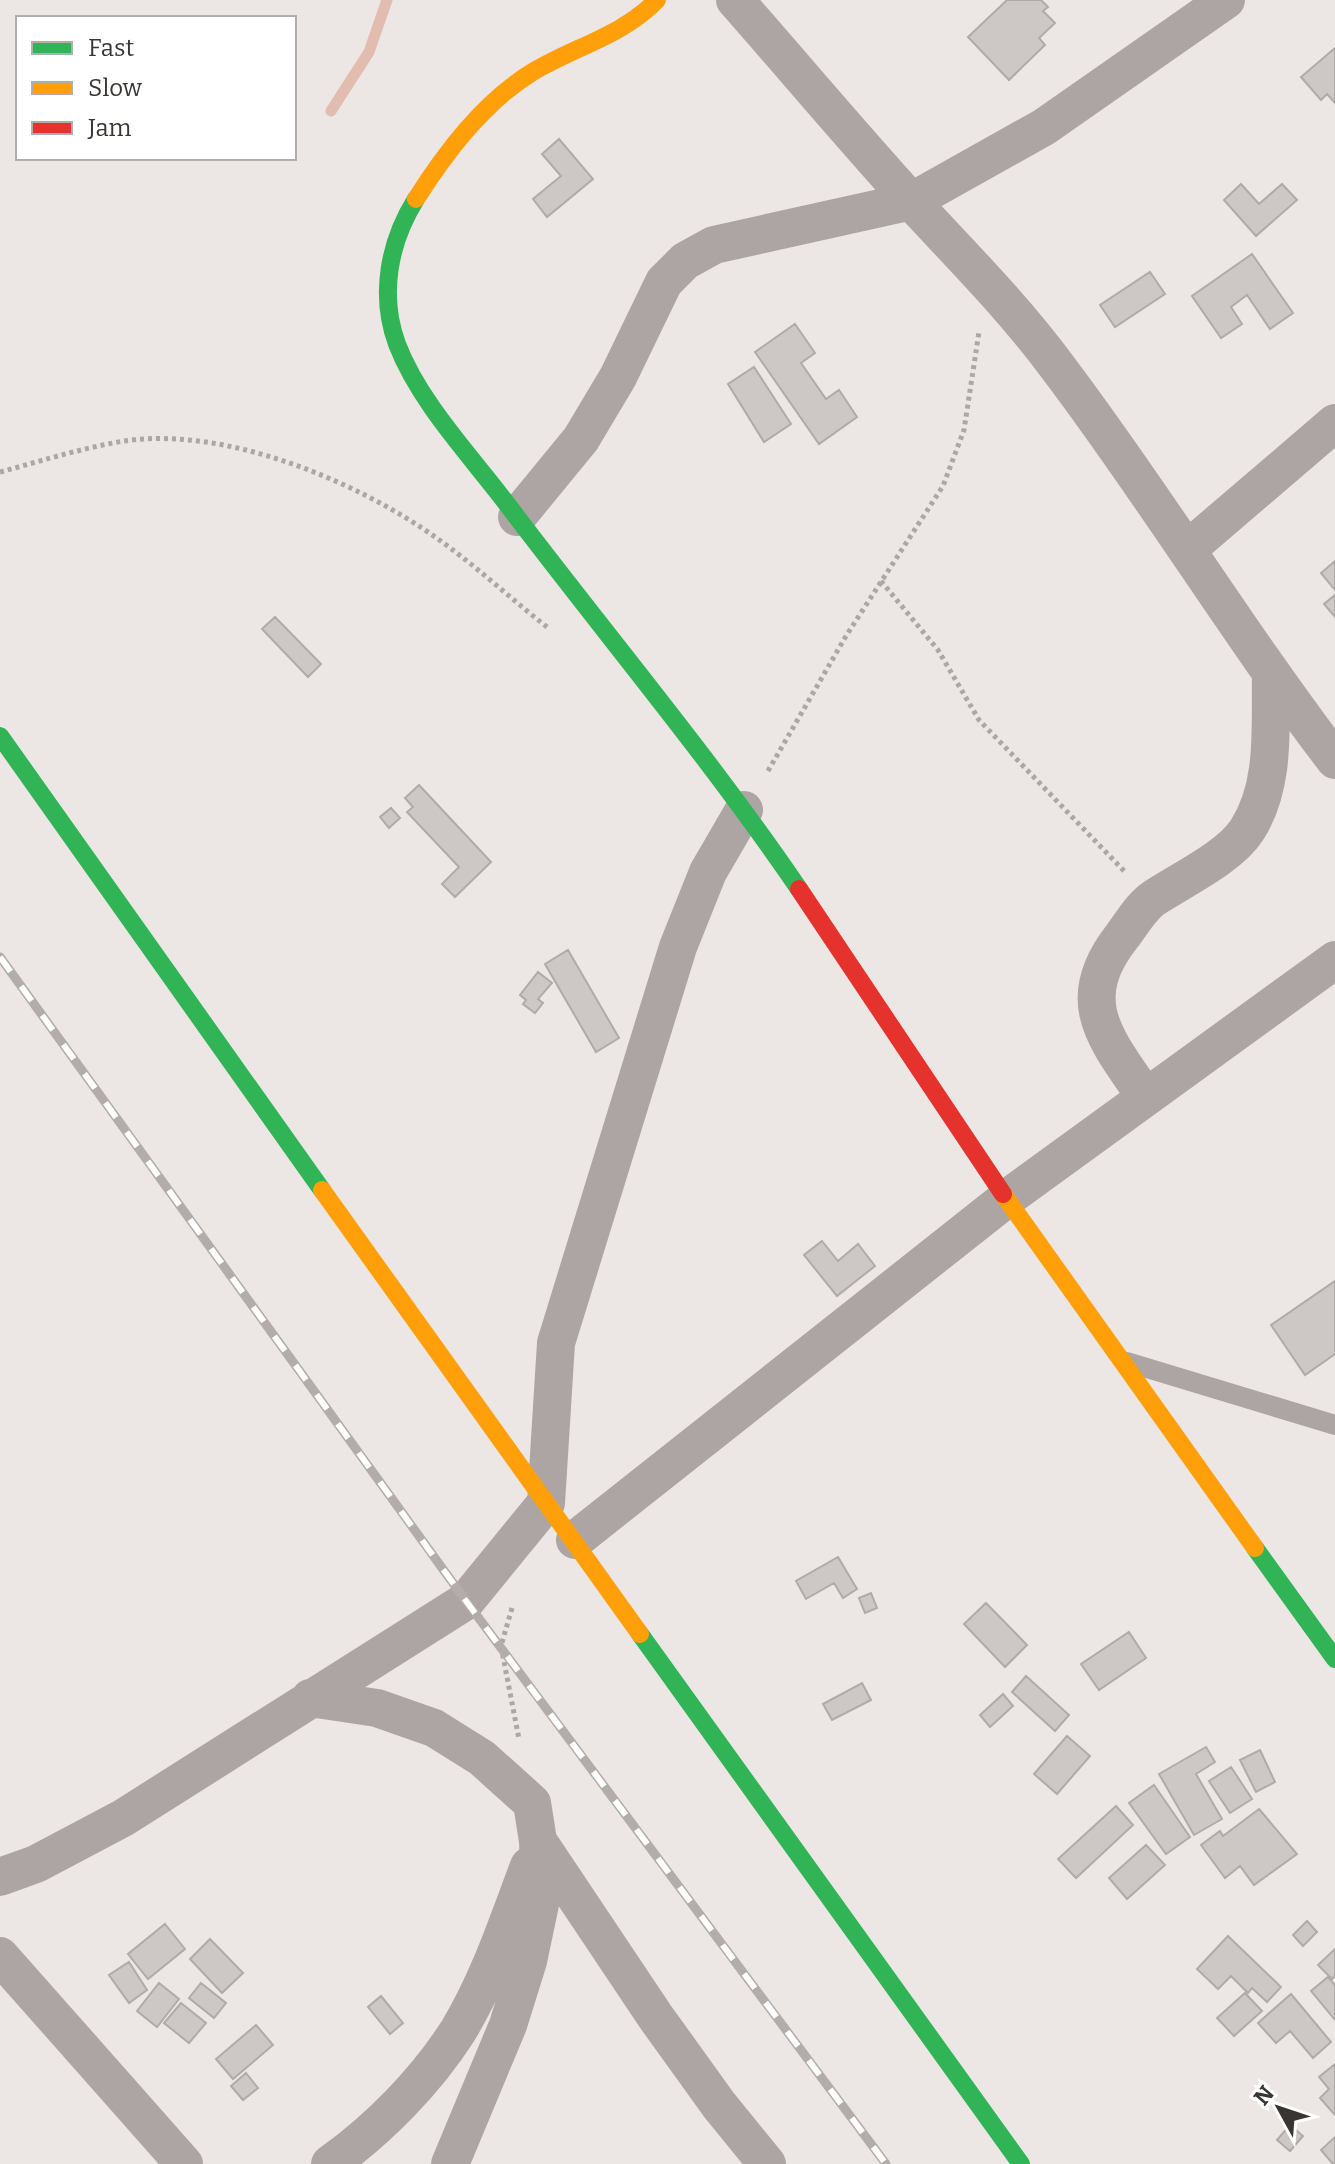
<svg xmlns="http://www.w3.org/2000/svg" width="1335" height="2164" font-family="Bitter,serif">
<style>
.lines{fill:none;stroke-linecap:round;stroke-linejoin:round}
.stream{stroke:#e3bcb0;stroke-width:11}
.building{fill:#cdc8c6;stroke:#b0abaa;stroke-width:2}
.path{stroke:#ada7a4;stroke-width:5;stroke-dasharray:4 4;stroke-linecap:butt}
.lane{stroke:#ada5a3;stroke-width:20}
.street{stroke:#ada5a3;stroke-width:38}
.fast{stroke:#30b455;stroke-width:18}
.slow{stroke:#ff9f0a;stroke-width:18}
.jam{stroke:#e5322d;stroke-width:18}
.rail-casing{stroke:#b2acaa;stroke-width:9}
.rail{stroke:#fff;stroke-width:6;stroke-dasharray:18;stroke-linecap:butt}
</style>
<rect width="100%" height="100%" fill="#ece6e4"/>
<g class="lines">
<path class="stream" d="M331,111L369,52L387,0"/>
</g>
<path class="building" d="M1007,0H1041L1048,7L1043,11L1055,23L1039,38L1045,45L1009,80L968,37Z
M1335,48V103L1327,94L1321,100L1301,77Z
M559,139L593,179L547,217L533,199L561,176L542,154Z
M1241,184L1259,204L1282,184L1297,200L1256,236L1224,200Z
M1252,254L1293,313L1270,329L1247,295L1231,307L1242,324L1221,338L1192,296Z
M1150,272L1165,294L1115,327L1100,305Z
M795,324L815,353L801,363L826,399L839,390L857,417L819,444L755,352Z
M754,367L791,424L764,442L728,384Z
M1335,561V590L1321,573Z
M1335,595V617L1324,604Z
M275,617L321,664L308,677L262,629Z
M419,785L491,862L455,897L442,884L459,867L407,812L413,807L405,798Z
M391,808L400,818L389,828L380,817Z
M568,950L619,1038L596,1052L545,964Z
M538,972L552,983L538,999L543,1003L535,1013L523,1004L526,1000L520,995Z
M822,1241L838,1261L858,1244L875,1266L837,1296L804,1255Z
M1335,1281V1354L1305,1375L1271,1325Z
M838,1557L857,1589L843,1598L834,1583L806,1599L796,1581Z
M871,1593L877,1608L865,1613L859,1598Z
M986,1603L1027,1645L1005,1667L964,1624Z
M1129,1632L1146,1658L1099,1690L1081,1664Z
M1026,1676L1069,1715L1055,1731L1012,1692Z
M862,1683L871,1700L832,1720L823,1704Z
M1003,1694L1013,1706L990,1727L980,1715Z
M1067,1736L1090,1756L1057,1794L1034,1774Z
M1206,1747L1215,1762L1196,1774L1222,1819L1194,1835L1159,1774Z
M1260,1750L1275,1782L1256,1792L1240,1760Z
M1231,1767L1252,1799L1230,1813L1209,1781Z
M1154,1785L1190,1837L1166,1854L1129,1803Z
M1116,1806L1133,1825L1076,1878L1058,1859Z
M1259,1809L1297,1854L1254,1885L1240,1866L1225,1878L1201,1845L1220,1831L1223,1836Z
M1146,1845L1165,1865L1127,1899L1109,1878Z
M1307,1921L1317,1932L1303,1946L1293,1935Z
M165,1924L185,1949L148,1979L128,1954Z
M1228,1936L1281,1987L1267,2002L1252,1988L1248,1993L1231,1976L1218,1989L1197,1969Z
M210,1939L243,1973L222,1993L190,1959Z
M1335,1949V1976L1332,1979L1318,1965Z
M129,1962L147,1990L129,2003L109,1975Z
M1328,1977L1335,1985V2020L1311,1991Z
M159,1983L179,1999L157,2027L137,2011Z
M201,1983L226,2003L214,2018L189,1998Z
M1245,1993L1262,2011L1234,2036L1217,2018Z
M1291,1994L1331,2042L1313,2058L1290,2031L1276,2043L1258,2023Z
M381,1996L403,2023L390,2034L368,2007Z
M181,2003L206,2023L189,2043L164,2023Z
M256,2025L273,2045L233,2079L216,2059Z
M1335,2064V2115L1320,2098L1329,2089L1319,2077Z
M246,2073L258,2088L243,2100L231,2086Z
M1290,2125L1303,2136L1290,2151L1277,2140Z
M1335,2137V2164H1333L1321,2150Z"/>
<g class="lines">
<path class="path" d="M0,472C41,461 82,448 124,441C225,426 357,481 438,539C476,566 510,598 547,627
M881,581L938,650L979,720L1126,873
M768,771L846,636L943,486L964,430L979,332
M512,1608L501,1646L519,1739"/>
<path class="lane" d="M1127,1362L1335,1425"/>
<path class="street" d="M735,0C794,67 851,135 911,201C962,256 1014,308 1059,369C1155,496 1238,633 1335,760
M517,517L581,439L618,377L664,282L685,261L714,245L912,201L1044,127L1226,0
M1189,548L1335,423
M1145,1096C1105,1038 1071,1000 1123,935C1132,923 1142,906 1154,898C1181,880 1230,857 1247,830C1276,785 1270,728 1271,676
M575,1540L1006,1199L1335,960
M310,1698L377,1708L434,1728L482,1758L532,1803L538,1841L540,1904L528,1961L508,2025L450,2164
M538,1841L655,2016L719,2105L767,2164
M0,1877L36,1864L123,1818L466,1601L546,1503L556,1343L678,947L708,872L744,810
M0,1956L184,2164
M330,2164C379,2129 426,2081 458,2031C489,1980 508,1921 529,1866"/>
<path class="fast" d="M416,199C389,242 379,295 397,344C420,404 472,457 510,508C606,635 709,757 799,889
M0,736L322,1190
M1255,1548L1335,1659
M640,1634L1021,2164"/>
<path class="slow" d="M416,199C446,152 483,103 531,73C573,47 621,37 657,0
M322,1190L640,1634
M1003,1194L1255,1548"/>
<path class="jam" d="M799,889L1003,1194"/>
<defs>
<path id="rail" d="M0,957L466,1601L886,2164"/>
</defs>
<use href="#rail" class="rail-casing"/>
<use href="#rail" class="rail"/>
</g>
<rect x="16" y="16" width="280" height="144" fill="#ffffff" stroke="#b0aead" stroke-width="2"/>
<rect x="32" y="42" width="40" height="12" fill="#30b455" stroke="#b0aead" stroke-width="2"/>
<text x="88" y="56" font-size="24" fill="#393533">Fast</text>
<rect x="32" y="82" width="40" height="12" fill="#ff9f0a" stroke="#b0aead" stroke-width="2"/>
<text x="88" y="96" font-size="24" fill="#393533">Slow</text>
<rect x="32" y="122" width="40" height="12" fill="#e5322d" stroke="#b0aead" stroke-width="2"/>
<text x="88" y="136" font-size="24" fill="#393533">Jam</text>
<g transform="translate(1279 2108) rotate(310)" stroke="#ffffff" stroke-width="6" paint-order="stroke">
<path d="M0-6L14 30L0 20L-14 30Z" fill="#393533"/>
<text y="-12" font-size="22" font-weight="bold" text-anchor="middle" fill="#393533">N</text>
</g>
</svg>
